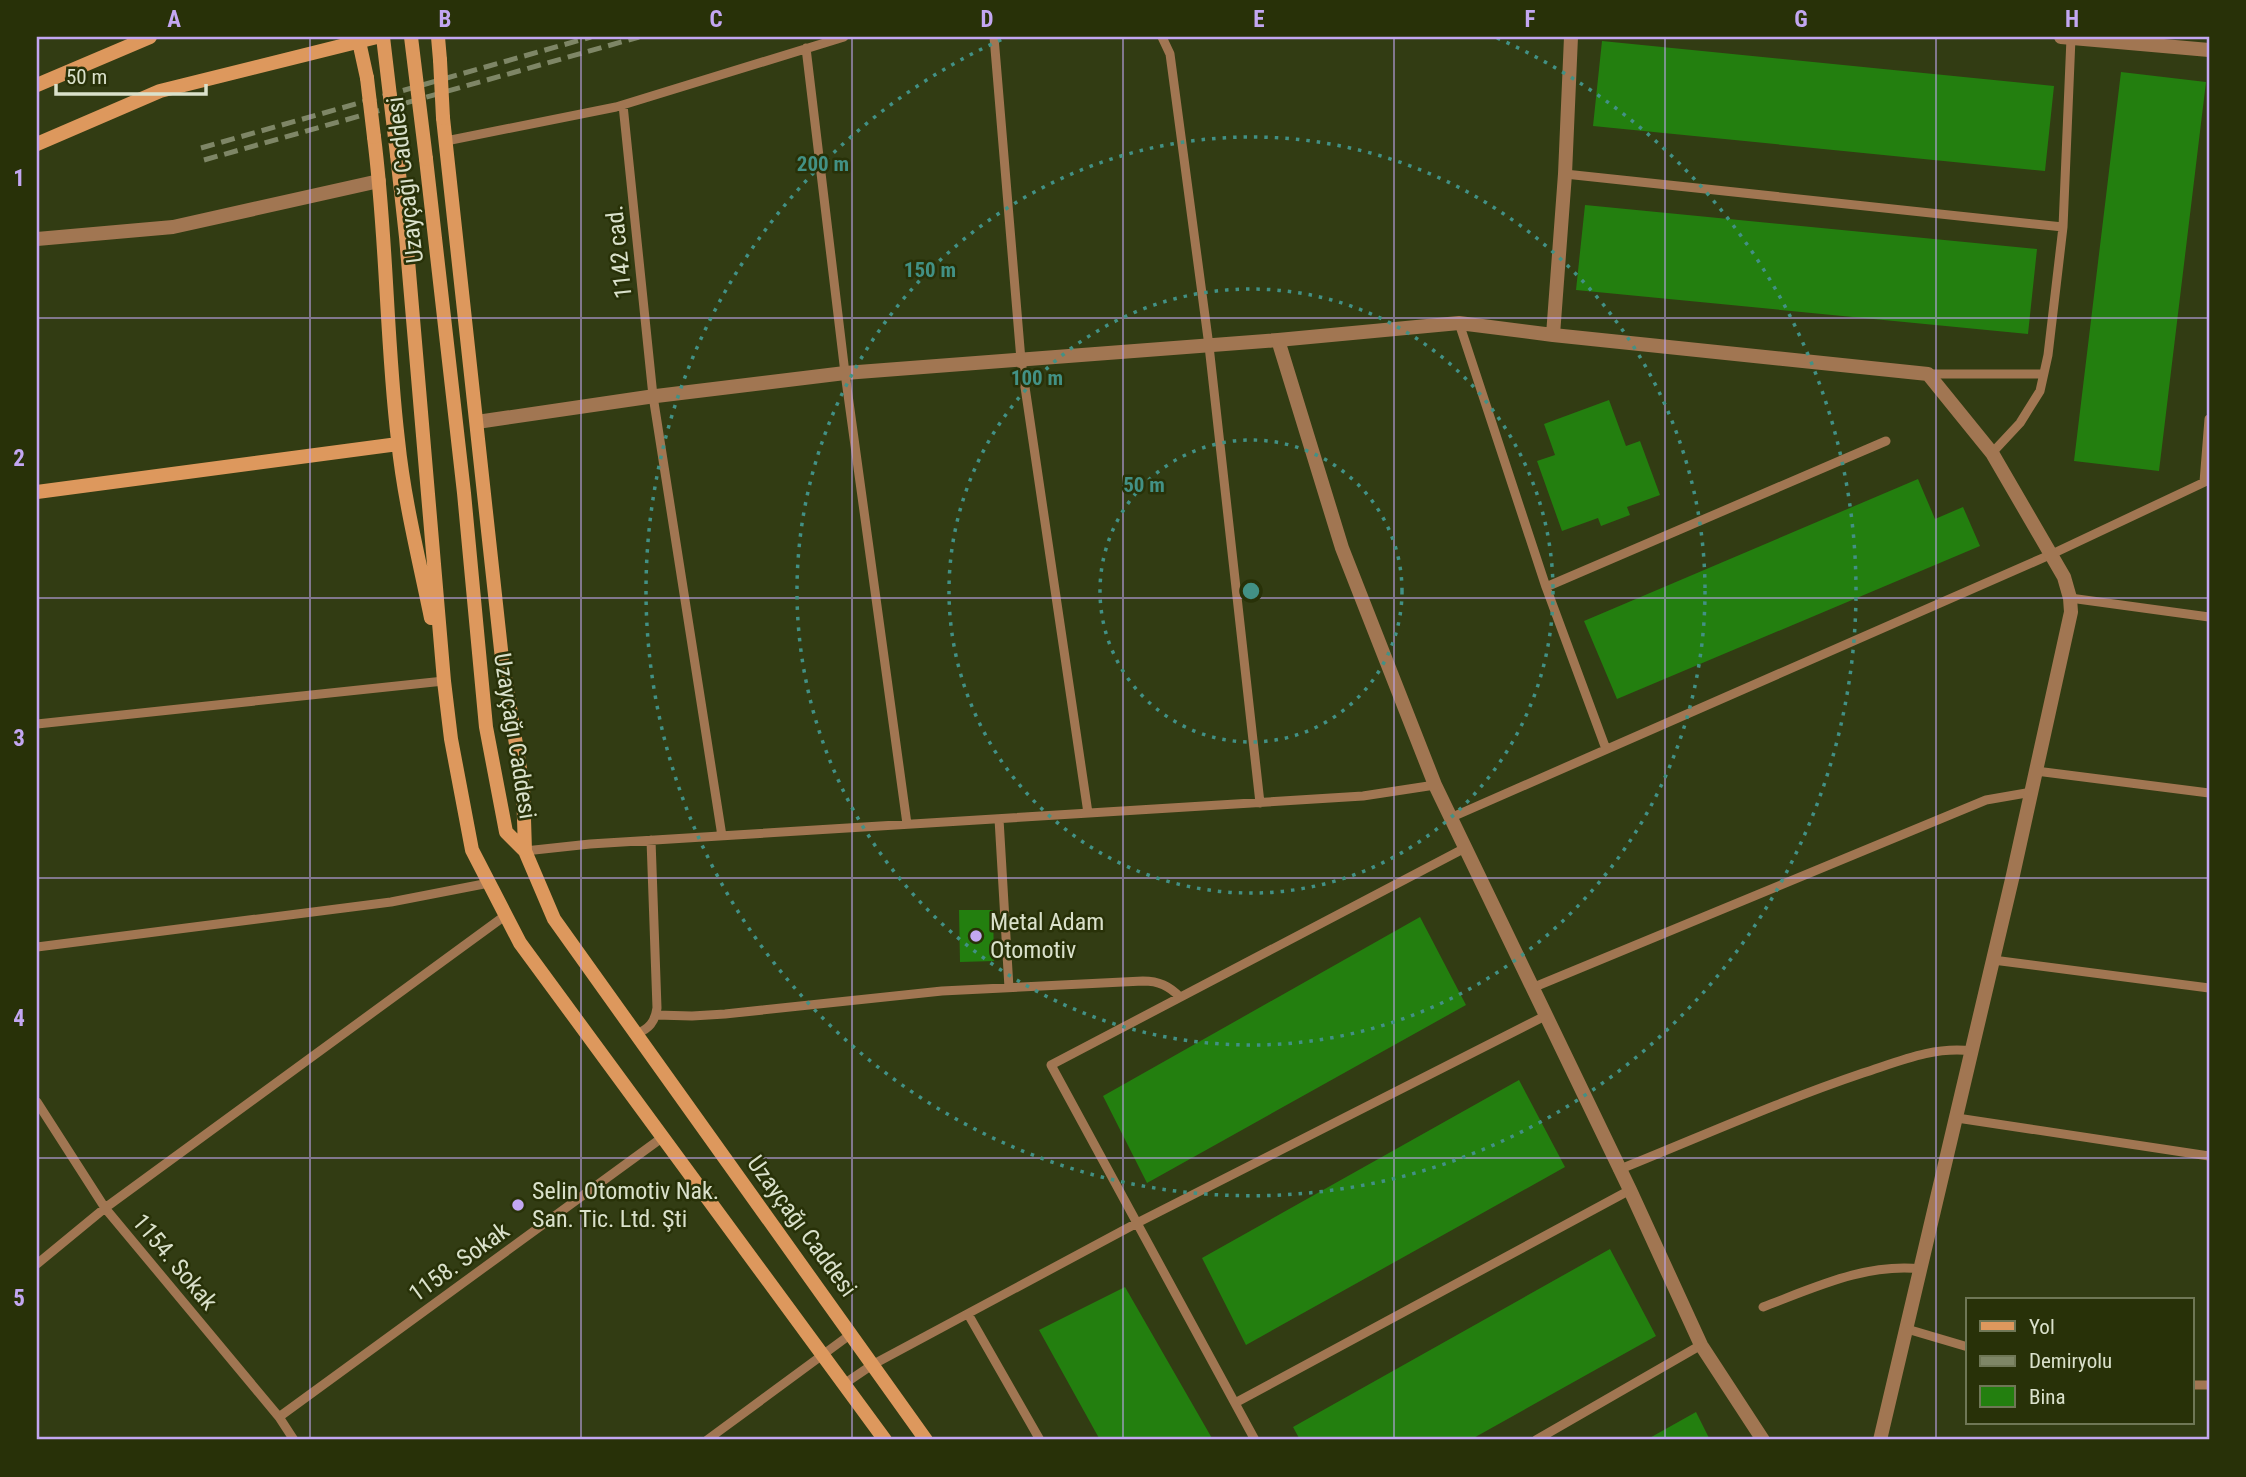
<svg xmlns="http://www.w3.org/2000/svg" width="2246" height="1477" font-family="'Roboto Condensed',sans-serif">
<style>
.building{fill:#237f0f}
.lines{fill:none;stroke-linecap:round;stroke-linejoin:round}
.lane{stroke:#a17652;stroke-width:9}
.street{stroke:#a17652;stroke-width:14}
.secondary{stroke:#dd985d;stroke-width:14}
.rail{stroke:#7e8666;stroke-width:5;stroke-dasharray:14 7;stroke-linecap:butt}
.secondary-bridge{stroke:#dd985d;stroke-width:14}
.grid{fill:none;stroke:#c3a7f2;stroke-width:2;stroke-opacity:0.55}
.ring{fill:none;stroke:#429185;stroke-width:3.5;stroke-dasharray:3.5 7}
.poi-dot{fill:#c3a7f2;stroke:#283108;stroke-width:2.5}
.labels{text-anchor:middle;dominant-baseline:central;stroke-width:5;stroke-linejoin:round;paint-order:stroke}
.street-label{font-size:24px;fill:#dae1cb;stroke:#283108}
.poi-label{font-size:24px;fill:#dae1cb;stroke:#283108;text-anchor:start}
.centre{fill:#429185;stroke:#283108;stroke-width:3.5}
.ring-label{font-size:21px;text-anchor:middle;font-weight:bold;fill:#429185;stroke:#283108;stroke-width:5;stroke-linejoin:round;paint-order:stroke}
.neatline{fill:none;stroke:#c3a7f2;stroke-width:2.5}
.grid-label{font-size:23px;text-anchor:middle;font-weight:bold;fill:#c3a7f2}
</style>
<rect width="100%" height="100%" fill="#323c13"/>
<path class="building" d="M1602,41L2054,86L2045,171L1593,126Z
M2121,72L2206,82L2159,471L2074,461Z
M1585,205L2037,249L2028,334L1576,290Z
M1609,400L1626,446L1640,441L1660,495L1627,507L1630,515L1601,526L1598,518L1562,531L1537,461L1555,455L1544,424Z
M1918,479L1935,519L1963,507L1980,546L1617,699L1584,621Z
M959,910H993L994,961L960,962Z
M1420,917L1466,1005L1147,1183L1103,1096Z
M1519,1080L1565,1167L1246,1345L1202,1258Z
M1610,1249L1656,1336L1470,1440H1300L1293,1427Z
M1125,1287L1213,1440H1100L1039,1330Z
M1696,1412L1710,1440H1646Z"/>
<g class="lines">
<path class="lane" d="M994,37L1021,360L1088,813
M1162,37L1170,54L1209,346L1260,803
M806,48L845,373L907,824
M623,105L653,396L722,836
M446,141L616,107L844,37
M1565,174L2063,227
M1459,323L1546,587L1606,749
M1928,374H2043
M1992,453L2020,423L2040,391L2048,355L2063,227L2071,38
M2204,482L2209,419
M1546,587L1886,441
M2070,598L2209,617
M37,724L444,681
M2036,771L2209,793
M1450,818L2052,554L2209,480
M999,819L1009,988
M525,851L590,844L1363,796L1435,785
M37,947L391,902L489,883
M1993,960L2209,988
M1532,988L1986,800L2032,792
M656,1015L692,1016L725,1014L942,991L1143,981C1159,981 1169,986 1180,997
M636,1034C649,1029 655,1022 657,1008L651,840
M37,1102L105,1208L279,1417L294,1440
M1957,1118L2209,1156
M1618,1170C1700,1137 1780,1101 1863,1073C1900,1061 1934,1046 1972,1051
M37,1264L105,1208L506,915
M1763,1307C1814,1288 1865,1263 1921,1269
M968,1314L1040,1440
M1907,1329L1968,1347
M844,1384L872,1365L1137,1223L1545,1016
M2192,1385H2209
M1235,1403L1630,1190
M279,1417L663,1137
M707,1440L851,1334
M1255,1440L1051,1065L1465,848
M1536,1440L1701,1345"/>
<path class="street" d="M2061,37L2209,50
M37,239L173,227L379,181
M1553,335L1565,174L1571,37
M1278,340L1342,548L1435,785L1630,1190L1701,1345L1763,1440
M477,422L648,397L845,373L1278,340L1459,323L1553,335L1928,374L1992,453L2064,577L2070,598L2071,612L2013,875L1880,1440"/>
<path class="secondary" d="M358,37L367,78
M438,37L440,60
M37,85L150,37
M443,118L502,659L523,787L525,851
M374,137C387,238 386,340 398,440C404,500 419,559 431,618
M37,144L160,91L377,37
M397,155L406,237L444,681L451,739L472,850L520,943L885,1440
M426,159L464,493L486,727L506,832L525,851L554,919L926,1440
M37,492L398,444"/>
<path class="rail" d="M201,148L591,37
M204,160L639,37"/>
<path class="secondary-bridge" d="M383,37L397,155
M411,37L426,159
M440,60L443,118
M367,78L374,137"/>
</g>
<path class="grid" d="M310,37V1440M581,37V1440M852,37V1440M1123,37V1440M1394,37V1440M1665,37V1440M1936,37V1440M37,318H2209M37,598H2209M37,878H2209M37,1158H2209"/>
<g class="ring">
<circle cx="1251" cy="591" r="151"/>
<circle cx="1251" cy="591" r="302"/>
<circle cx="1251" cy="591" r="454"/>
<path d="M1497 38A605 605 0 1 1 1005 38"/>
</g>
<g class="poi-dot">
<circle cx="976" cy="936" r="7"/>
<circle cx="518" cy="1205" r="7"/>
</g>
<g class="labels">
<g class="street-label">
<text transform="translate(405 180) rotate(-97)">Uzayçağı Caddesi</text>
<text transform="translate(619 252) rotate(-96)">1142 cad.</text>
<text transform="translate(515 736) rotate(81)">Uzayçağı Caddesi</text>
<text transform="translate(802 1226) rotate(54)">Uzayçağı Caddesi</text>
<text transform="translate(175 1262) rotate(50)">1154. Sokak</text>
<text transform="translate(459 1262) rotate(-36)">1158. Sokak</text>
</g>
<g class="poi-label">
<text x="990" y="922">Metal Adam<tspan x="990" dy="28">Otomotiv</tspan></text>
<text x="532" y="1191">Selin Otomotiv Nak.<tspan x="532" dy="28">San. Tic. Ltd. Şti</tspan></text>
</g>
</g>
<circle cx="1251" cy="591" r="10" class="centre"/>
<g class="ring-label">
<text x="823" y="171">200 m</text>
<text x="930" y="277">150 m</text>
<text x="1037" y="385">100 m</text>
<text x="1144" y="492">50 m</text>
</g>
<rect width="2246" height="1477" fill="none" stroke="#283108" stroke-width="77"/>
<rect x="1966" y="1298" width="228" height="126" fill="#283108" stroke="#6f7756" stroke-width="2"/>
<rect x="1980" y="1321" width="35" height="10" fill="#dd985d" stroke="#6f7756" stroke-width="2"/>
<text x="2029" y="1334" font-size="21" fill="#dae1cb">Yol</text>
<rect x="1980" y="1356" width="35" height="10" fill="#7e8666" stroke="#6f7756" stroke-width="2"/>
<text x="2029" y="1368" font-size="21" fill="#dae1cb">Demiryolu</text>
<rect x="1980" y="1386" width="35" height="21" fill="#237f0f" stroke="#6f7756" stroke-width="2"/>
<text x="2029" y="1404" font-size="21" fill="#dae1cb">Bina</text>
<path d="M56 84v10h150v-10" fill="none" stroke="#dae1cb" stroke-width="3.5"/>
<text x="66" y="84" font-size="21" fill="#dae1cb" stroke="#283108" stroke-width="5" paint-order="stroke">50 m</text>
<rect x="38" y="38" width="2170" height="1400" class="neatline"/>
<g class="grid-label">
<text x="174" y="27">A</text>
<text x="445" y="27">B</text>
<text x="716" y="27">C</text>
<text x="987" y="27">D</text>
<text x="1259" y="27">E</text>
<text x="1530" y="27">F</text>
<text x="1801" y="27">G</text>
<text x="2072" y="27">H</text>
<text x="19" y="186">1</text>
<text x="19" y="466">2</text>
<text x="19" y="746">3</text>
<text x="19" y="1026">4</text>
<text x="19" y="1306">5</text>
</g>
</svg>
